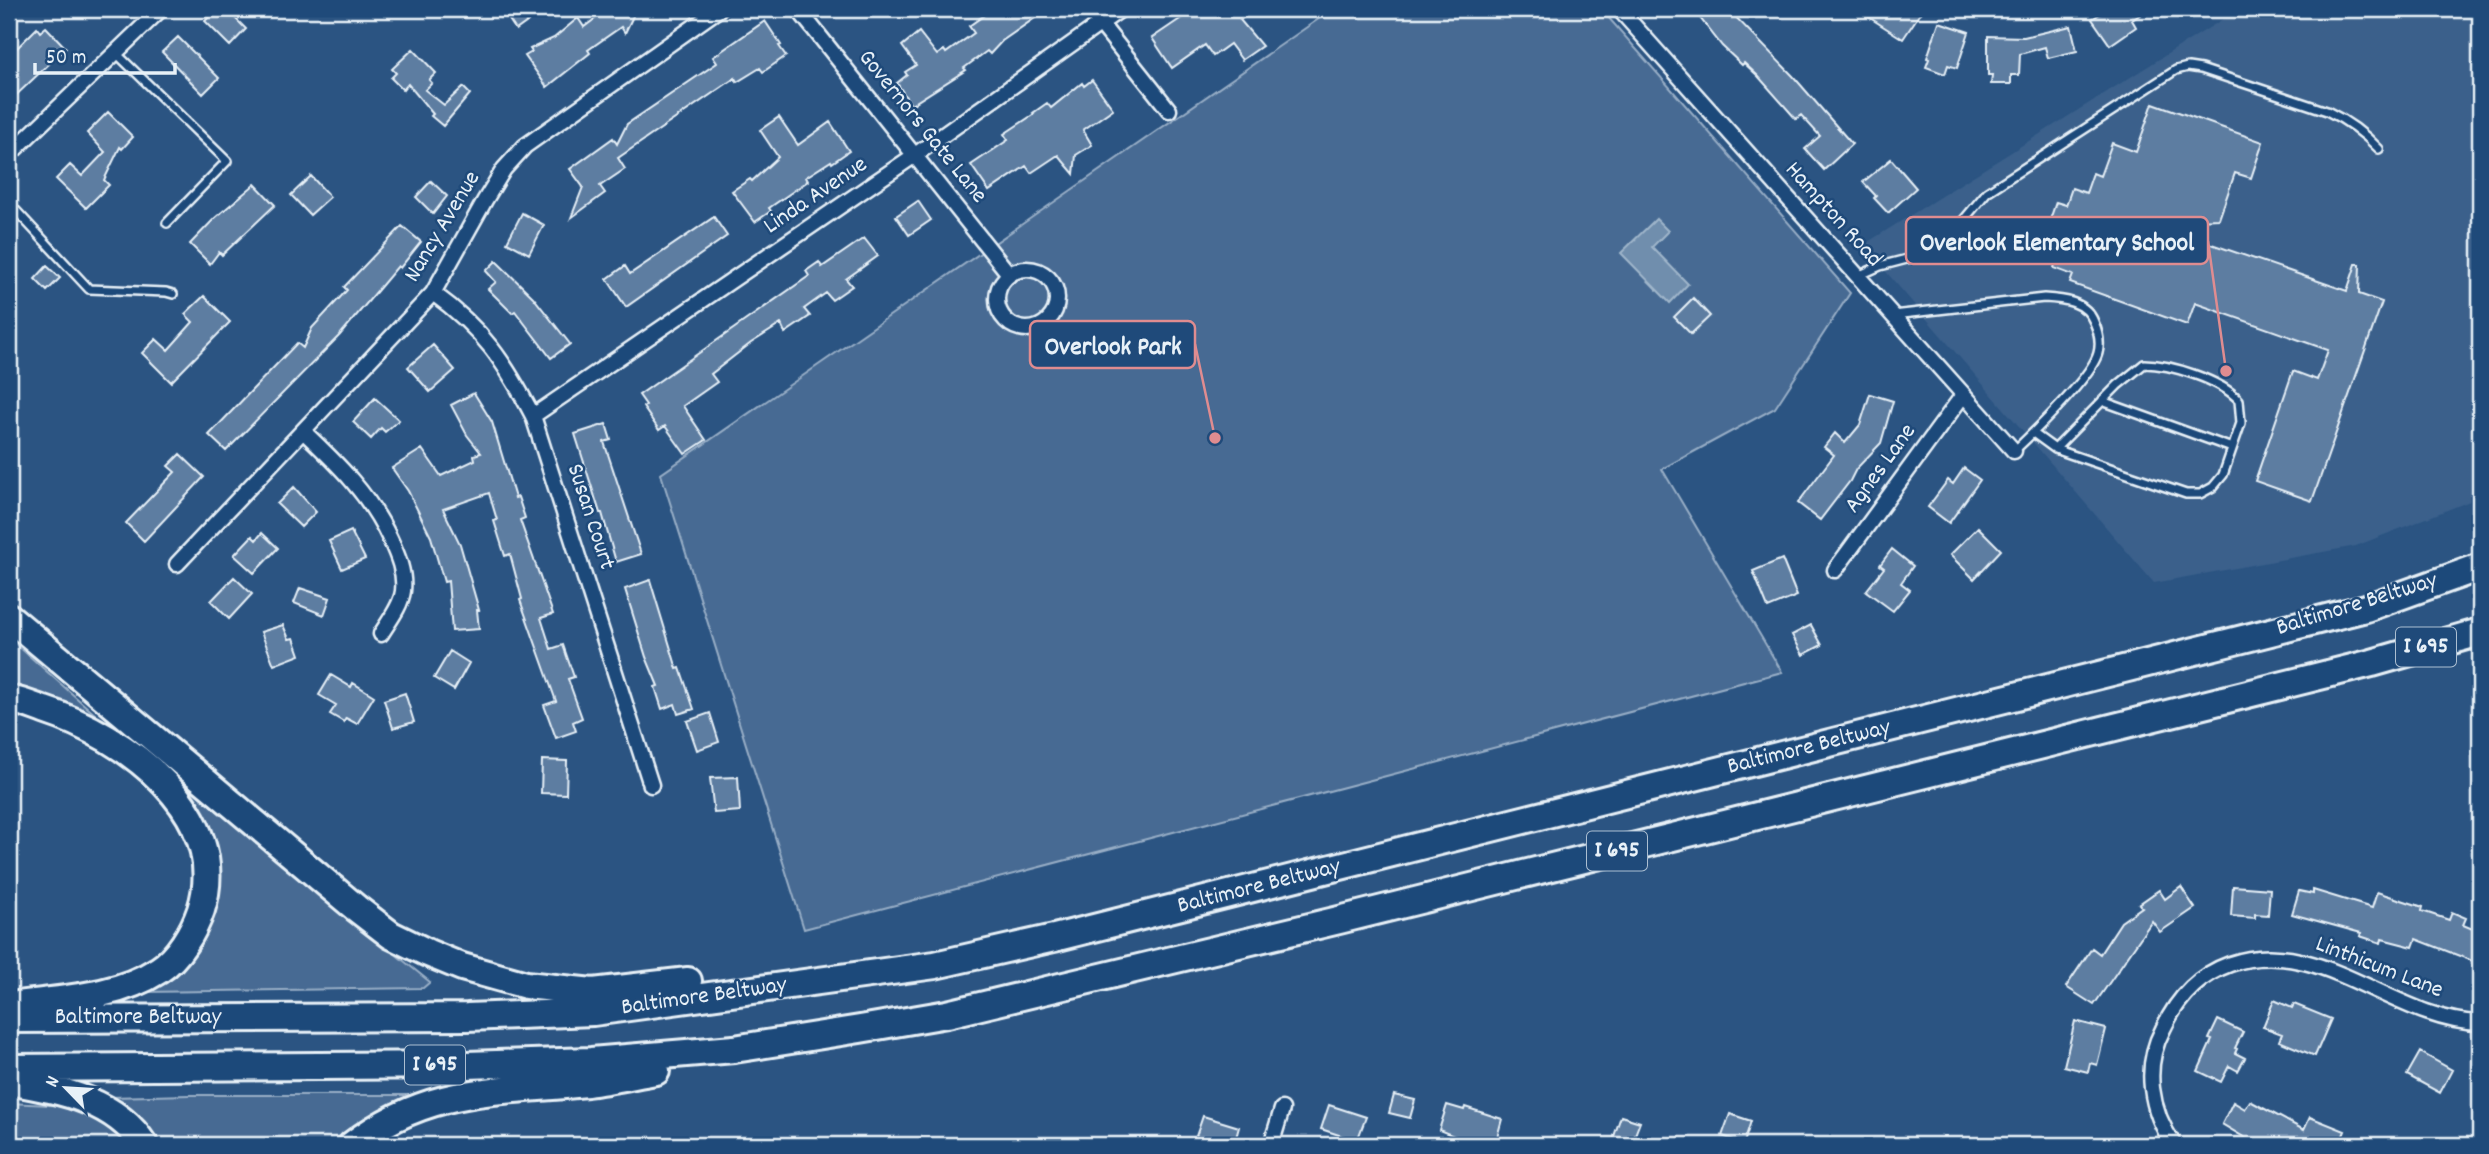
<svg xmlns="http://www.w3.org/2000/svg" width="2489" height="1154" font-family="Dekko,sans-serif">
<style>
.built{fill:#3a608b}
.green{fill:#476b93;stroke:#98aec6;stroke-width:2}
.water{fill:#708ead;stroke:#a0b6cb;stroke-width:2}
.building{fill:#5d7da1;stroke:#e8f1f8;stroke-width:2}
.lines{fill:none;stroke-linecap:round;stroke-linejoin:round}
.service-casing{stroke:#e8f1f8;stroke-width:12}
.minor-casing{stroke:#e8f1f8;stroke-width:19}
.motorway-casing{stroke:#e8f1f8;stroke-width:32}
.service{stroke:#1f4a7a;stroke-width:7}
.minor{stroke:#1f4a7a;stroke-width:14}
.motorway{stroke:#1f4a7a;stroke-width:26}
.labels{text-anchor:middle;dominant-baseline:central;stroke-width:5;stroke-linejoin:round;paint-order:stroke}
.shield{fill:#1f4a7a;stroke:#acbfd2;stroke-width:2}
.shield-label{font-size:23px;font-weight:bold;fill:#e8f1f8}
.street-label{font-size:24px;fill:#e8f1f8;stroke:#1f4a7a}
.leader{fill:none;stroke:#df8c90;stroke-width:2.5}
.callout-dot{fill:#df8c90;stroke:#1f4a7a;stroke-width:2.5}
.callout{fill:#1f4a7a;stroke:#df8c90;stroke-width:2.5}
.callout-label{font-size:26px;text-anchor:middle;font-weight:bold;fill:#e8f1f8}
</style>
<rect width="100%" height="100%" fill="#2b5482"/>
<filter id="ink" filterUnits="userSpaceOnUse"><feTurbulence type="fractalNoise" baseFrequency=".0143" numOctaves="2"/><feDisplacementMap in="SourceGraphic" scale="14" xChannelSelector="R" yChannelSelector="G"/><feConvolveMatrix kernelMatrix="1 2 1 2 8 2 1 2 1" color-interpolation-filters="sRGB"/></filter>
<g filter="url(#ink)">
<path class="built" d="M2239,9H2480V497L2356,546L2154,583L1863,245Z"/>
<path class="green" d="M1333,9H1601L1850,293L1775,408L1662,469L1782,672L804,929L661,474Z
M9,638L106,724L9,688Z
M188,787L430,982L423,988L144,992L168,979L210,831Z
M189,1095H420L357,1128L338,1145H156L139,1122L112,1097Z
M9,1103L69,1106L108,1123L130,1145H9Z"/>
<path class="water" d="M1656,219L1668,231L1652,247L1688,284L1670,303L1621,253Z"/>
<path class="building" d="M217,9H226L246,29L230,46L205,21Z
M502,9H545L516,30Z
M608,9H628L633,16L625,33L621,27L588,50L590,53L547,87L525,56L532,52L530,49L554,38L578,18L584,27Z
M993,9H1048L1002,41L990,54L987,51L964,68L966,70L911,105L897,83L907,75L905,72L916,65L902,46L919,32L937,55L944,50L946,53L974,33L969,26Z
M1183,9H1256L1240,20L1262,46L1242,60L1230,44L1213,56L1205,45L1172,68L1152,38L1186,15Z
M1693,9H1728L1793,76L1852,144L1824,170L1805,149L1820,136L1801,115L1796,119L1758,76L1744,63L1742,65L1722,46Z
M1856,9H1923L1903,39Z
M2108,9H2149L2132,20L2136,27L2110,45L2092,19Z
M765,21L781,45L779,46L786,56L763,72L760,68L737,82L735,78L618,158L625,169L600,186L605,193L571,218L583,187L570,169L613,138L617,144L627,124L717,63L713,57Z
M1939,22L1969,32L1957,68L1948,65L1945,74L1926,67L1929,59L1927,58Z
M2071,26L2077,51L2048,58L2045,47L2020,54L2019,75H2011V84H1991L1992,75H1988V36L2024,37Z
M46,27L66,48L9,102V56L37,28L40,32Z
M178,37L219,78L203,94L162,52Z
M413,49L436,73L429,80L432,83L425,90L444,105L463,87L470,94L443,126L431,116L433,114L408,84L403,90L391,78L396,73L392,69Z
M1092,80L1113,109L1083,130L1092,145L1076,155L1074,174L1058,155L1031,173L1026,166L989,191L971,165L1008,140L1004,134L1034,114L1033,113L1047,103L1051,108L1082,83L1084,86Z
M2153,103L2263,142L2251,178L2235,173L2219,219L2148,222L2347,291L2356,264H2360L2359,294L2382,302L2312,501L2255,481L2293,371L2317,380L2328,350L2195,303L2187,325L2070,283L2073,275L2054,268L2055,264L2037,258L2056,202L2066,205L2072,188L2086,193L2093,173L2100,176L2112,143L2136,152Z
M108,112L133,137L122,149L120,147L104,180L109,185L86,208L56,179L70,165L82,176L105,152L87,133Z
M779,117L798,145L830,122L849,151L832,163L831,161L806,177L808,181L769,208L771,211L755,222L732,191L750,179L752,181L778,157L760,130Z
M1891,159L1916,188L1888,213L1874,198L1876,196L1863,182Z
M311,176L330,197L310,215L291,195Z
M431,181L447,196L433,214L416,197Z
M255,184L275,205L222,255L219,252L210,264L190,244L215,218Z
M918,201L931,220L909,235L896,216Z
M522,213L544,225L529,254L507,242Z
M714,217L727,236L626,307L607,279L625,266L630,274Z
M402,226L421,242L400,268L398,266L340,335L226,451L209,435L297,343L303,348L312,328L347,290L344,287Z
M864,238L878,256L846,279L852,286L832,300L826,293L804,309L810,316L785,333L781,324L751,343L711,374L717,382L683,406L706,440L685,454L665,426L659,430L643,407L646,405L639,395L809,276L806,271L819,262L822,267Z
M496,261L533,297L570,344L551,358L515,311L512,313L488,289L496,282L486,271Z
M47,266L60,278L47,291L35,279Z
M204,296L230,322L171,382L142,353L156,339L168,350L193,322L185,314Z
M1693,298L1710,316L1691,334L1674,317Z
M433,345L455,370L430,392L408,367Z
M474,393L492,422L515,498L518,497L525,518L520,520L553,614L541,618L551,649L563,645L574,677L568,679L582,718L573,722L576,731L556,738L544,705L556,701L520,600L522,599L510,554L505,556L494,521L497,520L489,493L443,509L460,544L479,610H477L479,629L452,631L448,581L444,582L431,537L408,491L392,468L422,449L441,476L475,460L474,455L481,453L467,435L451,405Z
M1870,394L1893,401L1881,443L1856,469L1850,481L1820,520L1798,503L1834,455L1824,447L1835,433L1845,443L1860,425Z
M375,398L399,420L385,432L381,428L371,439L353,422Z
M606,424L611,440L604,442L641,554L616,562L602,513H600L575,434Z
M180,454L204,477L144,541L126,523L175,472L168,466Z
M1964,468L1980,480L1949,523L1928,507L1948,480L1953,484Z
M294,487L316,512L301,527L277,504Z
M1978,527L2001,550L1974,579L1950,555Z
M351,531L365,559L342,569L329,541Z
M262,533L278,548L254,573L234,555L252,536L256,540Z
M1892,549L1913,566L1901,583L1910,590L1893,611L1866,591L1884,568L1880,565Z
M1782,559L1797,596L1768,608L1753,571Z
M234,577L252,594L229,619L211,601Z
M650,580L677,669L680,668L694,709L678,714L675,704L662,709L655,687L658,686L646,657L625,589Z
M300,588L330,598L324,615L294,603Z
M283,625L289,639L294,638L300,655L274,665L261,632Z
M1811,625L1822,645L1803,655L1792,635Z
M450,651L469,663L454,690L434,678Z
M331,675L351,687L353,683L374,696L357,724L346,718L344,722L330,714L336,705L319,695Z
M405,693L414,722L393,728L384,700Z
M710,713L719,742L697,750L687,721Z
M542,760L567,761L566,794L541,793Z
M738,777L740,811L714,813L710,778Z
M2233,886L2270,889L2268,915L2255,914V918L2231,916Z
M2181,887L2195,908L2160,932L2152,921L2094,1005L2066,987L2092,948L2100,954L2121,922L2142,907L2139,904L2159,890L2165,899Z
M2313,890L2372,908L2377,892L2423,907L2422,911L2449,920L2452,912L2466,918L2463,925L2480,932V962L2476,960L2475,962L2416,939L2413,947L2382,939L2381,943L2360,936L2361,933L2292,914L2299,891L2313,894Z
M2274,1000L2292,1008L2294,1004L2331,1019L2315,1056L2279,1041L2282,1034L2263,1027Z
M2218,1020L2243,1032L2235,1048L2237,1049L2235,1053L2245,1058L2238,1071L2229,1066L2221,1082L2198,1071L2212,1040L2209,1039Z
M2075,1021L2106,1029L2097,1065L2090,1063L2088,1072L2064,1066Z
M2420,1052L2452,1070L2440,1093L2407,1075Z
M1394,1095L1415,1100L1410,1118L1389,1113Z
M2250,1101L2304,1130L2310,1117L2345,1131L2339,1145H2257L2222,1124L2233,1102L2245,1109Z
M1329,1105L1366,1117L1357,1141L1321,1129Z
M1447,1105L1464,1110L1465,1107L1502,1119L1495,1145H1476L1439,1130Z
M1730,1114L1751,1121L1744,1143L1722,1136Z
M1203,1116L1239,1127L1234,1145H1193Z
M1621,1116L1640,1122L1631,1145H1611Z"/>
<g class="lines">
<defs>
<path id="service" d="M116,53L227,161L167,223
M9,203L89,289L166,292L173,294
M1858,276L1880,266L1926,254L1937,248L1946,241L1987,192L2176,70L2188,67L2201,69L2327,111C2348,121 2363,132 2379,149
M1893,315L2044,298C2063,299 2086,301 2094,322C2098,331 2101,342 2098,353C2092,376 2034,432 2014,451
M2102,401L2232,448
M2033,433L2055,449L2186,494H2200L2213,487L2223,475L2241,423L2239,400C2221,380 2170,364 2144,364L2118,385L2055,449"/>
<path id="minor" d="M798,9L1009,274
M1089,9L1169,110
M1619,9L2014,451
M9,155L161,9
M997 299a30 30 0 1 1 60 0a30 30 0 1 1-60 0Z
M433,293C483,329 505,362 533,416L651,785
M533,416L915,155L1121,9
M303,431C338,464 370,495 390,539C398,556 405,573 403,591C401,606 389,621 381,634
M177,564L433,293L485,200L504,169L525,146L719,9
M1835,570L1963,395
M1271,1145L1282,1109
M2174,1145C2150,1110 2143,1067 2163,1029C2177,999 2199,975 2230,964C2319,933 2394,1021 2480,1023"/>
<path id="motorway" d="M9,617L356,908L391,935L428,953L462,967L526,985L593,992L688,981
M9,699C21,701 33,706 44,710C125,736 232,813 201,910C194,931 178,958 159,970C116,998 60,999 10,1006
M9,1019L467,1017L593,1012L935,965L1054,938L2366,608L2480,567
M9,1068L467,1065L591,1061L734,1049L860,1029L947,1014L1339,920L2372,663L2480,632
M9,1081C58,1090 115,1099 144,1145
M352,1145C428,1086 497,1092 587,1083C610,1080 633,1075 656,1071"/>
</defs>
<use href="#service" class="service-casing"/>
<use href="#minor" class="minor-casing"/>
<use href="#motorway" class="motorway-casing"/>
<use href="#service" class="service"/>
<use href="#minor" class="minor"/>
<use href="#motorway" class="motorway"/>
</g>
</g>
<g class="labels">
<g class="shield">
<rect x="2396" y="627.5" width="60" height="39" rx="5"/>
<rect x="1587" y="831.5" width="60" height="39" rx="5"/>
<rect x="405" y="1045.5" width="60" height="39" rx="5"/>
</g>
<g class="shield-label">
<text x="2426" y="647">I 695</text>
<text x="1617" y="851">I 695</text>
<text x="435" y="1065">I 695</text>
</g>
<g class="street-label">
<text transform="translate(922 127) rotate(51)">Governors Gate Lane</text>
<text transform="translate(816 196) rotate(-34)">Linda Avenue</text>
<text transform="translate(1833 215) rotate(48)">Hampton Road</text>
<text transform="translate(443 227) rotate(-59)">Nancy Avenue</text>
<text transform="translate(1881 469) rotate(-54)">Agnes Lane</text>
<text transform="translate(590 517) rotate(72)">Susan Court</text>
<text transform="translate(2357 605) rotate(-17)">Baltimore Beltway</text>
<text transform="translate(1809 748) rotate(-14)">Baltimore Beltway</text>
<text transform="translate(1259 887) rotate(-14)">Baltimore Beltway</text>
<text transform="translate(2379 968) rotate(21)">Linthicum Lane</text>
<text transform="translate(704 997) rotate(-8)">Baltimore Beltway</text>
<text x="138" y="1018">Baltimore Beltway</text>
</g>
</g>
<path class="leader" d="M2226 371L2208 241M1215 438L1195 344"/>
<g class="callout-dot">
<circle cx="2226" cy="371" r="7"/>
<circle cx="1215" cy="438" r="7"/>
</g>
<g class="callout">
<rect x="1906" y="217" width="302" height="47" rx="7"/>
<rect x="1030" y="321" width="165" height="47" rx="7"/>
</g>
<g class="callout-label">
<text x="2057" y="250">Overlook Elementary School</text>
<text x="1113" y="354">Overlook Park</text>
</g>
<rect width="2489" height="1154" fill="none" stroke="#1f4a7a" stroke-width="35"/>
<rect x="18" y="18" width="2454" height="1119" fill="none" stroke="#e8f1f8" stroke-width="2.5" filter="url(#ink)"/>
<g transform="translate(66 1088) rotate(295)" stroke="#1f4a7a" stroke-width="5" paint-order="stroke">
<path d="M0-5L12 26L0 18L-12 26Z" fill="#e8f1f8"/>
<text y="-10" font-size="19" font-weight="bold" text-anchor="middle" fill="#e8f1f8">N</text>
</g>
<path d="M35 63v10h140v-10" fill="none" stroke="#e8f1f8" stroke-width="3.5"/>
<text x="46" y="63" font-size="21" fill="#e8f1f8" stroke="#1f4a7a" stroke-width="5" paint-order="stroke">50 m</text>
</svg>
